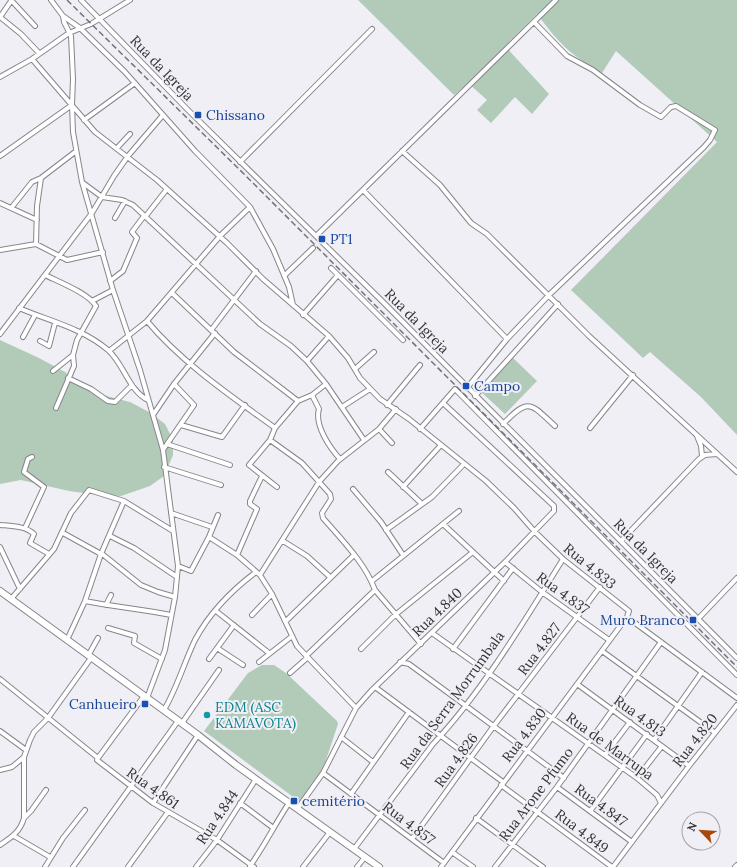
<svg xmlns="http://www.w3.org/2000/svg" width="737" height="867" font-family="Lora,serif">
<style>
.green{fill:#b2cbb9}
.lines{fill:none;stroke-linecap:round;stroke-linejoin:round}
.street-casing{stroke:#86868b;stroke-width:6}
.secondary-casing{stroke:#86868b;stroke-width:8}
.street{stroke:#fff;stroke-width:4}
.secondary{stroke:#fff;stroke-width:6}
.rail{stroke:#747477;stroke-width:1.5;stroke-dasharray:6 3;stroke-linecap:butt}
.transit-dot{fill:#1a4fb4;stroke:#efeff5;stroke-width:1.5}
.culture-dot{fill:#0f9aa8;stroke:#efeff5;stroke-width:1.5}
.labels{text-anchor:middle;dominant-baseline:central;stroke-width:4;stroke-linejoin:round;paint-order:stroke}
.street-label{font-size:14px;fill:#343436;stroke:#efeff5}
.transit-label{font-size:14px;fill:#164399;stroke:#efeff5;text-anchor:start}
.culture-label{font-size:14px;fill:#0d838f;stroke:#efeff5;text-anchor:start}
</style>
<rect width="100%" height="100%" fill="#efeff5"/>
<path class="green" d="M358,0H737V435L701,397L650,352L643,358L571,290L717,142L616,51L602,73C570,55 559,43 537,14L505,46L549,94L532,114L515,97L491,123L477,110L487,100L468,83L454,95Z
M0,340L39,358L65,372L91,392L130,402L149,412L165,424L173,440V455L164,476L150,486L121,496L98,495L69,491L21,480L0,484Z
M512,357L537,381L505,414L480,391Z
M262,665H274L286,673L337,721L338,724L323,769L300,802L204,731L248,673Z"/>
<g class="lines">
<defs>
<path id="street" d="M11,0L35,26
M51,0L63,16L64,22L71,36L73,79L72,105L73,132L82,182L113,290L140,370L163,450L178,566L175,597L165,650L147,698
M81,0L187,109L384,303L737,658
M63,16L80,28L125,72L195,151L250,207L273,249L289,287L293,305
M0,17L21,34L39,53
M0,17L11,1
M32,59L95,132L157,180L227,243L263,279L329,336L348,358L360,378L380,399L409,419L486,481L514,508L535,532L563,559L629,611L627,617L441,867
M0,77L32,59L69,33L91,24L130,0
M84,120L135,83
M117,148L130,134
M402,151L440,185L471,223L487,234L589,336L737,472
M0,156L72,105
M240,162L372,29
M83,183L102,197L122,200L133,205L260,324L291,346L307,361L326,384L364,440
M363,190L507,339
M0,203L37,220
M12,207L32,182L41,178
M145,217L167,189
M115,218L125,201
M316,236L556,0
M36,244L37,206L41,178L75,152
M0,250L36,244L67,260L103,252
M331,268L403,340
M45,275C59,282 88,293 96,306L77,340L73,355L74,366L56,408
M285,275L313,248
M110,281L123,271L137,238L132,232L144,216
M172,293L234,352L298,401
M92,301L113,290
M19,308C49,321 82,328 108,350C124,364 129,391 148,400
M303,315L338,275
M147,321C182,363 231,396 275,428L270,440L302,463L330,494L331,499L322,513L323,518C342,540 365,563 375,590L421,644
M212,329L256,271
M0,334L92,213L114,176L128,156L163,115
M23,337L35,315
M40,341L49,346L55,323
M109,351L147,321L220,236L250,207
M307,361L329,336
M355,369L374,352
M53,371L73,355
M68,378L91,389L108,401L115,402L132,385
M467,388L507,339L549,295L704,147L710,140L715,130L676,106L671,107L661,117L640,105L593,70L567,56L534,22
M312,395L319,409C314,425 330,448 340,459
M475,396L558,304
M387,405L420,365
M342,407L370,389
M153,415L174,384L215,333
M503,424C529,397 530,403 555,426
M181,425L222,437L245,405
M275,428L298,401L312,395L326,384
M590,428L633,375
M379,429L392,443
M420,429L455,389L737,675
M697,436L701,446L702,456
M270,440L249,465L277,487
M167,444L194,405L174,384
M163,450L167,444L230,465
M164,467L221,485
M388,472L422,504
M403,487L441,445
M353,489L381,522L403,555
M171,513L212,527
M443,524L504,581
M0,525C11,526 26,526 34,534L30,543L49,554
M25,528L44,487L24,472L28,459L32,457
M386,530L432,497L464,464
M63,533L101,554
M110,536L134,548L177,577
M209,537L237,555L260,575L272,594L297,646L356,708
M283,541L307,556L330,577
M621,541L699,459L705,455L717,454
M0,547L20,589
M101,553L141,585L158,592L175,597
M237,555L257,509L250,504V501L262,476
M505,562L542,592L609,640
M178,566L191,571L209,537L218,515
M260,575L319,482L338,461L379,429L396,409
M372,581L459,511
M11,599L54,549L71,513L89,490L124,501L173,531
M85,601C114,607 142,609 171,615
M106,605L111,595
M216,611L269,653
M252,615L272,594
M627,617L737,698
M698,619L737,578
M286,621L354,555
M108,628L135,636L134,643L162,659
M432,633L637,778L657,795L661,803
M67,640L85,601L101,554L124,501
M217,648L243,665
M361,649L395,615L473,552
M453,649L513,568
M602,651L714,732
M88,656L98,638
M306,656L375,590
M209,659L234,625
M259,662L291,637
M400,662L409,664L564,778
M290,673L307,658
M0,679L98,758L97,760L153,803L217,840L254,867
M577,684L689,766
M375,687L503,782
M164,710C177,688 184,663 195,640C209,614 232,590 256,572
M182,723L219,670
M0,731L26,750
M341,737L373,762
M654,740L702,672
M605,755L630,722
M98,758L144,696
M0,770L12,767L24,757
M323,773L444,863
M637,778L662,746
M501,785L612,867
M557,787L632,842
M351,794L409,712
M153,803L198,735
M240,803L272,827
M298,808L323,773L356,708L371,691L505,562L554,511V506L443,403
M591,810L647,734
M24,818L31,811L46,790
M476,818L543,867
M14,836L50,857
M412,839L493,727L600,587
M0,845C12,837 20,832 24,818V757L30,740L34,732L48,718L91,658
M354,849L433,744C482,692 525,620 563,559
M452,852L473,867
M250,866C265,845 275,824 289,803
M45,867L63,838L85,810
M73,867L178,721
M128,867L168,812
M196,867L217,840L256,779
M303,867L330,832
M357,867L365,857
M495,867L557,787L661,642
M613,867L689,766L737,705
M735,867L737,865"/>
<path id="secondary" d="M0,591L198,735L236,765L379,867"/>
</defs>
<use href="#street" class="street-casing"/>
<use href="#secondary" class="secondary-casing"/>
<use href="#street" class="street"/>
<use href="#secondary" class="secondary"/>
<path class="rail" d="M67,0L246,176L737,667"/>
</g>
<g class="transit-dot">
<rect x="194" y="111" width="8" height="8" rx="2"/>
<rect x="318" y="235" width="8" height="8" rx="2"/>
<rect x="462" y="382" width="8" height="8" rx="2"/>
<rect x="689" y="616" width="8" height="8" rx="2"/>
<rect x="141" y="700" width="8" height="8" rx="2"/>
<rect x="290" y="797" width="8" height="8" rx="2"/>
</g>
<circle class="culture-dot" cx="207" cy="715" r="4"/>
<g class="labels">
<g class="street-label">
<text transform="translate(162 68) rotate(46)">Rua da Igreja</text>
<text transform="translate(417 321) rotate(45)">Rua da Igreja</text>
<text transform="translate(646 551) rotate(45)">Rua da Igreja</text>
<text transform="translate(590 566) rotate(39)">Rua 4.833</text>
<text transform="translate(563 593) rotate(36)">Rua 4.837</text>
<text transform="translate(437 612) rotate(-44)">Rua 4.840</text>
<text transform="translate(539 649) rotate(-53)">Rua 4.827</text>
<text transform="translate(452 700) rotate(-54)">Rua da Serra Morrumbala</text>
<text transform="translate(640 716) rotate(36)">Rua 4.813</text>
<text transform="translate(524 735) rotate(-53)">Rua 4.830</text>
<text transform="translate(695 740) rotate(-52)">Rua 4.820</text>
<text transform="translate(610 746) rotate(36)">Rua de Marrupa</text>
<text transform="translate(456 760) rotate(-54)">Rua 4.826</text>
<text transform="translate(153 788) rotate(35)">Rua 4.861</text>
<text transform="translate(536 794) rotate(-53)">Rua Arone Pfumo</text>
<text transform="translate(601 805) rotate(36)">Rua 4.847</text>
<text transform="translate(217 817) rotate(-56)">Rua 4.844</text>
<text transform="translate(409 823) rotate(37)">Rua 4.857</text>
<text transform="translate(582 831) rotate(37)">Rua 4.849</text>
</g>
<g class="transit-label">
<text x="206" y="115">Chissano</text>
<text x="330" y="239">PT1</text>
<text x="474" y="386">Campo</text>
<text x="685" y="620" text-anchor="end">Muro Branco</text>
<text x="137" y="704" text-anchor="end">Canhueiro</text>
<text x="302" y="801">cemitério</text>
</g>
<g class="culture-label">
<text x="215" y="707">EDM (ASC<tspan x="215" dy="16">KAMAVOTA)</tspan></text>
</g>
</g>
<g transform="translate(701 831) rotate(295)"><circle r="19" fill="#efeff5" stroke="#a4a4a9"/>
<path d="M0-3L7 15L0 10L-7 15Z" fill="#aa4809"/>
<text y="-6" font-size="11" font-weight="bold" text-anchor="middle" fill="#343436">N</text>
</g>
</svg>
